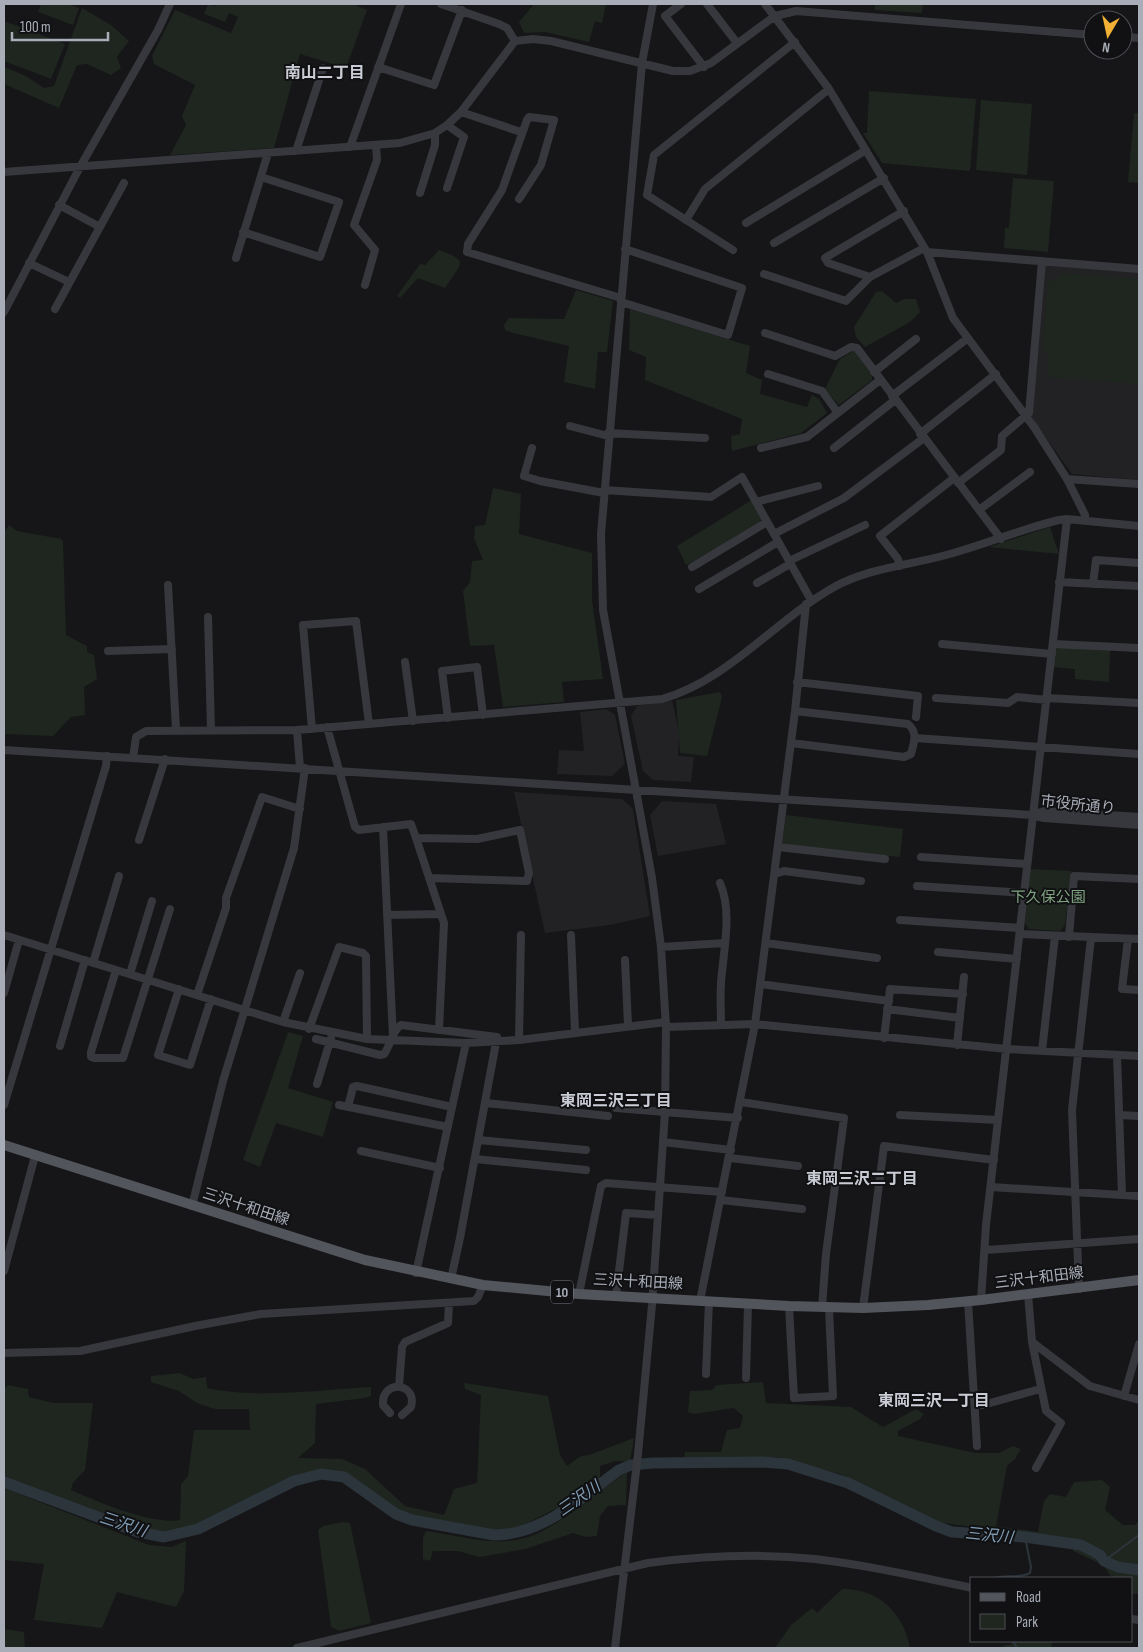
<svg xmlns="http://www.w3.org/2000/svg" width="1143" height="1652" font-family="'Sofia Sans Condensed','Noto Sans JP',sans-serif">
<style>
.built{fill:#222225}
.green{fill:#1e261f}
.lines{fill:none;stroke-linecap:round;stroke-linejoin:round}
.stream{stroke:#2c353c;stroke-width:2}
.river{stroke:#2c353c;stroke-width:11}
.minor{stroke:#37383d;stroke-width:8}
.major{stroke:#53555c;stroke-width:10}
.labels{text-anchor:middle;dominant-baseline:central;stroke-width:4;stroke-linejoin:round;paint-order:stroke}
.shield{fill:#111113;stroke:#7b7e86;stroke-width:1}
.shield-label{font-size:14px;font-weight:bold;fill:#a8adb8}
.street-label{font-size:15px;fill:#a8adb8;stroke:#111113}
.park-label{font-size:15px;fill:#7fa381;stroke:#111113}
.neighbourhood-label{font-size:16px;font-weight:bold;fill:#c9ccd4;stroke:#111113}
.water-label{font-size:16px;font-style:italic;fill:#7f9bb3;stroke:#111113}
</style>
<rect width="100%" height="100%" fill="#161618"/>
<path class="built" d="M1046,265L1139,272V480L1072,474L1035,423L1031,415L1043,268Z
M672,700L679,732L678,756L694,757L691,782L653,780L643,771L631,716L637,706Z
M606,709L615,715L625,764L612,776L557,774L559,750L584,751L580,712Z
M514,792L622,799L633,809L650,916L610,925L545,933Z
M662,801L716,804L726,844L658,856L650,815Z"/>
<path class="green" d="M41,4H68L79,8L73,25L38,12Z
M208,4L215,6L216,4H353L367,10L346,68L300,54L274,148L170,155L186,125L182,116L195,85L154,64L152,56L175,10L231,33L238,17L229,13L225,22L204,14Z
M534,4H615L606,5L602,23L595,21L589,42L545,32L524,33L519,22Z
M875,4H923L922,13L875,10Z
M82,8L111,25L129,41L117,57L121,68L111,75L87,64L77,65L59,108L4,84V67L26,76L44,88L54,86Z
M4,21L65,44L51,79L4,61Z
M869,91L976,99L970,171L882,163L863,133H867Z
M981,100L1032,104L1027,175L976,170Z
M1134,113H1139V183L1128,182Z
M1013,178L1054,181L1048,252L1004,248L1005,228H1009Z
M439,250L454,256L460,261L459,267L445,288L418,278L400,298L397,296L420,264L425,265Z
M1063,273L1139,279V384L1047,377L1049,351H1042L1048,283Z
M576,290L613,301L607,352H598L595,389L564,382L569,346L513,333L505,330L504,325L509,318L564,319Z
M882,291L896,303L904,299H916L920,312L910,322L865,347L856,337L854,327L876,292Z
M630,309L750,346L746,373L762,380L760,394L807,407L812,395L819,399L827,413L801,433L732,451L731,436L740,434L742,419L645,380L646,357L629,350Z
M852,352H857L872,376V380L839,405L825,389L840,359Z
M493,488L521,494L519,534L592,553V600L603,679L562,682L564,702L503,707L494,645L470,646L463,591L470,582L472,561L483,560L474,538L475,526L485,525Z
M752,500L762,518L760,524L686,565L677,546Z
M9,525L17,531L61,539L63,542L66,635L87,646V652L94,655L97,679L84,687L85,715L71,717L53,736L4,734V532Z
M1050,527L1059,554L989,547Z
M1059,647L1110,650L1109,682L1075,679V669L1053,667L1056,649Z
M720,692L722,697L707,756L680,753L676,700Z
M786,815L903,829L900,857L782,844Z
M1030,869L1071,871L1065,925L1060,931L1029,929L1025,923Z
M288,1032L303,1036L288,1088L333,1102L323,1137L276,1123L260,1167L243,1160Z
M180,1373L193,1379L206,1377L207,1388C260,1399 317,1390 371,1387V1396L365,1398L316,1404L315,1443L298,1458L342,1459L365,1469L405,1506L444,1515L454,1489L477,1483L481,1395L465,1389L464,1383L548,1396L560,1455L567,1466L581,1456L589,1455L634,1438L630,1462L616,1461L600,1466V1479L587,1491L557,1508L518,1528L496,1531L404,1515L354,1478L337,1471L322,1470L289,1479L198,1526L165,1533L144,1530L4,1479V1389L8,1385L28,1389L29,1397L54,1403H93L85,1470L73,1483L71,1490C98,1502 152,1525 180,1520L181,1484L188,1476L194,1430H250L249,1409H215L197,1403L179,1391L151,1382V1376Z
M763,1382L766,1403L851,1407L883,1427L916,1409L924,1414L920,1419L898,1431V1436L976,1453H999L1013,1446L1021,1449L1015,1459L1007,1466L996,1526L1038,1532L1044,1501L1050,1494L1066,1497L1074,1482L1102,1480L1110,1487L1105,1510L1123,1525H1135L1139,1520V1594H1132V1578H1112L1103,1565L1073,1551V1541L937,1522L840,1474L777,1457L684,1459L685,1452H721L727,1430L740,1428L743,1416L734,1408L694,1414L688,1412L690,1391L712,1390L716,1385Z
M627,1472L626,1505L608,1506L600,1516L597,1536L586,1537L573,1533L525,1549L480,1557L458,1551H433L430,1561L423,1559V1538L426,1531C456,1535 490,1546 521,1539C554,1532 598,1491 627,1472Z
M4,1488L149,1545L171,1547L186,1541L184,1591L176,1607L117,1592L102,1628L34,1620L44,1564L4,1560Z
M343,1522L350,1523L371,1623L339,1631L331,1627L318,1530L323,1526Z
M842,1589C878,1588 904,1613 910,1648H775L791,1625L812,1608L817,1613Z
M4,1629L24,1632L25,1648H4Z
M1012,1641H1052L1051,1648H1002L1005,1645H1011Z"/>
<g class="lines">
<path class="stream" d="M1104,1561L1139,1535
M994,1578C1007,1574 1019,1579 1030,1573L1031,1567L1025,1537
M1013,1641L1017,1648"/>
<path class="river" d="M4,1482L138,1532L164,1537L198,1529L294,1481L321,1474L344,1477L396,1514L412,1520L494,1535C543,1535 582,1497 619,1470L631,1465L653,1463L762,1462L788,1464L848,1483L936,1526L952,1532L1025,1537L1081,1545L1100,1555L1104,1561L1118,1567L1139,1570"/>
<path class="minor" d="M441,4L499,24L507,28L515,41
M681,4L665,16L704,67
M707,4L737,43
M765,4L829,89L927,252L953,318L1034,427L1067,479L1085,515V520
M1123,37L1139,38
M378,67L434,85L462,10
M461,112L521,132
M350,147L401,4
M296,151L323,68
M4,172L400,143L435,133L447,125L461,112L515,41L533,39L551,41L673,71H690L711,63L775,16L796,11L1093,35
M447,188L464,137L447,125
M420,193L435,145V133
M519,199L541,165L554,120L529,117L527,120L502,190L468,244L467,252L621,298
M59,205L100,227
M904,211L825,258L828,263L870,277L924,248
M686,220L705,189L829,89
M746,223L866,150
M243,232L320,257L339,202L261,177
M774,243L884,178
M733,250L647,195L654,155L795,42
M927,252L1139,269
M236,258L268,153
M29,263L69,282
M764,274L846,301L870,277
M365,285L375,250L354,225L377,160L376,145
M621,302L728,335L742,288L625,249
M55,309L124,183
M4,312L80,167L158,30L170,4
M765,333L835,356L851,347L857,348L1001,539
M874,372L916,339
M768,374L822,391L838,413
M892,396L968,338
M570,426L608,436
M608,433L705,438
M920,434L996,374
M532,448L524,476L540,481L604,493
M761,448L807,437L880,380
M834,448L895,400
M1067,479L1139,484
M958,483L1001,450L1002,436L1029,413L1042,261
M604,490L711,497L742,477L811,600
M756,502L818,486
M979,510L1030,472
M774,534L844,498L924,438
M789,561L865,525
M900,566L898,559L880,536L954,478
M692,567L767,522
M1059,582L1139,586
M757,583L790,564
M1093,584L1096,560L1139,563
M168,585L176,729
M699,589L778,542
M208,617L211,730
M942,644L1052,654
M1053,644L1139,648
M108,651L172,649
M405,662L413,721
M797,682L918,696L916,717
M936,698L1008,703L1017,697L1047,700
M1047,698L1139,703
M448,718L442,671L477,667L483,715
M327,727L355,827L359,830L411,824L416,838L444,923L439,1030
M312,729L303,625L356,621L369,724
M297,730L300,768
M915,738L1139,754
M791,743L904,757L911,754C914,743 918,732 908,724L795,711
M4,750L1032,815L1044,818L1139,825
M133,758L136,737L146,731L297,730L662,699C729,680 776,619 836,586C869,568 910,565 946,555C984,545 1021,529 1059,520L1067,519L1139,526
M1032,815L1044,811L1139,817
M383,827L393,1037
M416,838L477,839L520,830L529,873L527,881L429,878
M139,840L165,759
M778,847L885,859
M921,857L1027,864
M775,874L784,871L861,881
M720,883C733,913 723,952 721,983C720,997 721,1011 721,1025
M917,886L1024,893
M387,915L441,914
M900,920L1020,928
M1020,934L1139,939
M4,935L283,1022L367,1039L466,1043L519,1040L666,1022
M571,935L575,1032
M1069,937L1074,876L1139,879
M1128,939L1122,989L1139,990
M766,943L877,958
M661,947L725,943
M938,952L1017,959
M625,960L628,1025
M93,963L119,876
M116,970L91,1052V1057L94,1058H123L170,909
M130,974L152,901
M760,984L889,1001
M179,989L158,1055L190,1065L211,999
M4,993L19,940
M197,995L226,908V898L262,797L300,809
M887,1009L960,1018
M283,1022L300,973
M666,1027L755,1024L1007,1049L1139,1056
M309,1029L339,947L363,953L366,956L367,1039
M884,1038L890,989L963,994
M316,1039L380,1055L384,1054C391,1045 392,1030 401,1025L497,1037L460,1238L451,1279
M519,1040L521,935
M957,1045L964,977
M60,1046L85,960
M1042,1051L1055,936
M1117,1055L1122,1195
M317,1084L331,1038
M741,1102L844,1118L826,1254L822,1307
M486,1103L608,1116
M4,1105L106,766L107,756
M339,1105L448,1127
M348,1107L353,1087L357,1086L452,1107
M616,1108L738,1118
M900,1115L998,1120
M1119,1115L1139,1116
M479,1140L586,1150
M663,1142L731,1150
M361,1151L440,1168
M730,1158L798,1166
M475,1159L586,1170
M991,1187L1139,1196
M721,1200L802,1209
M192,1206L223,1081L294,848L305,768
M986,1250L1139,1239
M4,1271L35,1156
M416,1273L466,1043
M1079,1289L1072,1110L1091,938
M579,1294L601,1186L606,1183L722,1192
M1028,1294L1032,1342L1090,1386L1139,1400
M616,1296L626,1213L658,1215
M981,1300L986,1225L1067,519
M700,1301L755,1024L795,711L806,604
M968,1301L977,1446
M789,1306L794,1398L833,1396L829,1308
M863,1308L884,1146L994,1160
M1032,1342L1046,1411L1061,1423L1036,1468
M4,1353L80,1351L195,1326L261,1314L474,1301L478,1297L483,1285
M706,1374L709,1301
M746,1378L748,1304
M399,1386L402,1347L405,1342L448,1323L449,1303
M1124,1396L1139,1344
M975,1403L983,1405L1040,1389
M390,1413L383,1405C381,1379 418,1382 411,1407L402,1415
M1132,1619L1139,1620
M297,1648L648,1563C703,1556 759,1553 815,1559C867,1565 920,1577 972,1588
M615,1648L638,1454L652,1305L665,1112L666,1027L661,947L652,878L603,610L601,534L642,63L653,4"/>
<path class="major" d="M4,1145L365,1260L483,1285L579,1294L789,1306L863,1308L928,1305L981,1300L1139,1280"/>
</g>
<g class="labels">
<rect class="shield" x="551" y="1280.5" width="22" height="23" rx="4"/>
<g class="shield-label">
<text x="562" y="1292">10</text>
</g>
<g class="street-label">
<text transform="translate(1078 805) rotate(6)">市役所通り</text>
<text transform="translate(246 1207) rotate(18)">三沢十和田線</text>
<text transform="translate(1039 1278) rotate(-7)">三沢十和田線</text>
<text transform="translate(638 1282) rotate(3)">三沢十和田線</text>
</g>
<g class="park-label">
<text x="1048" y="897">下久保公園</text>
</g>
<g class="neighbourhood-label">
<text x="325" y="73">南山二丁目</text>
<text x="616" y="1101">東岡三沢三丁目</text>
<text x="862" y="1179">東岡三沢二丁目</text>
<text x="934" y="1401">東岡三沢一丁目</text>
</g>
<g class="water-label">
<text transform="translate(579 1499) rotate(-35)">三沢川</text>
<text transform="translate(123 1525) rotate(18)">三沢川</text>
<text transform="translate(989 1536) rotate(6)">三沢川</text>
</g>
</g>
<rect width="1143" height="1652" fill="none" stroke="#a8adb8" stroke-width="10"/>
<rect x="970" y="1577" width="162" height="65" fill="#111113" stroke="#4d4f55"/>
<rect x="980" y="1593" width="25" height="8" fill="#53555c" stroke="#4d4f55"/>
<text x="1016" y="1602" font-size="15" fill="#a8adb8">Road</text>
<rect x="980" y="1614" width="25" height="15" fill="#1e261f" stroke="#4d4f55"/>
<text x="1016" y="1627" font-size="15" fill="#a8adb8">Park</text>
<g transform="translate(1108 35) rotate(189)"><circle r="24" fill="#111113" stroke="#4d4f55"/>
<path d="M0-4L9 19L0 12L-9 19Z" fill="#f2b134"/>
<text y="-8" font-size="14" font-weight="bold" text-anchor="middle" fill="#a8adb8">N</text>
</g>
<path d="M12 32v8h96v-8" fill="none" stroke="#a8adb8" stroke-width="2.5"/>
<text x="20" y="32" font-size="15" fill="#a8adb8" stroke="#111113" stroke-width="4" paint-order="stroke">100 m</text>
</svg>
